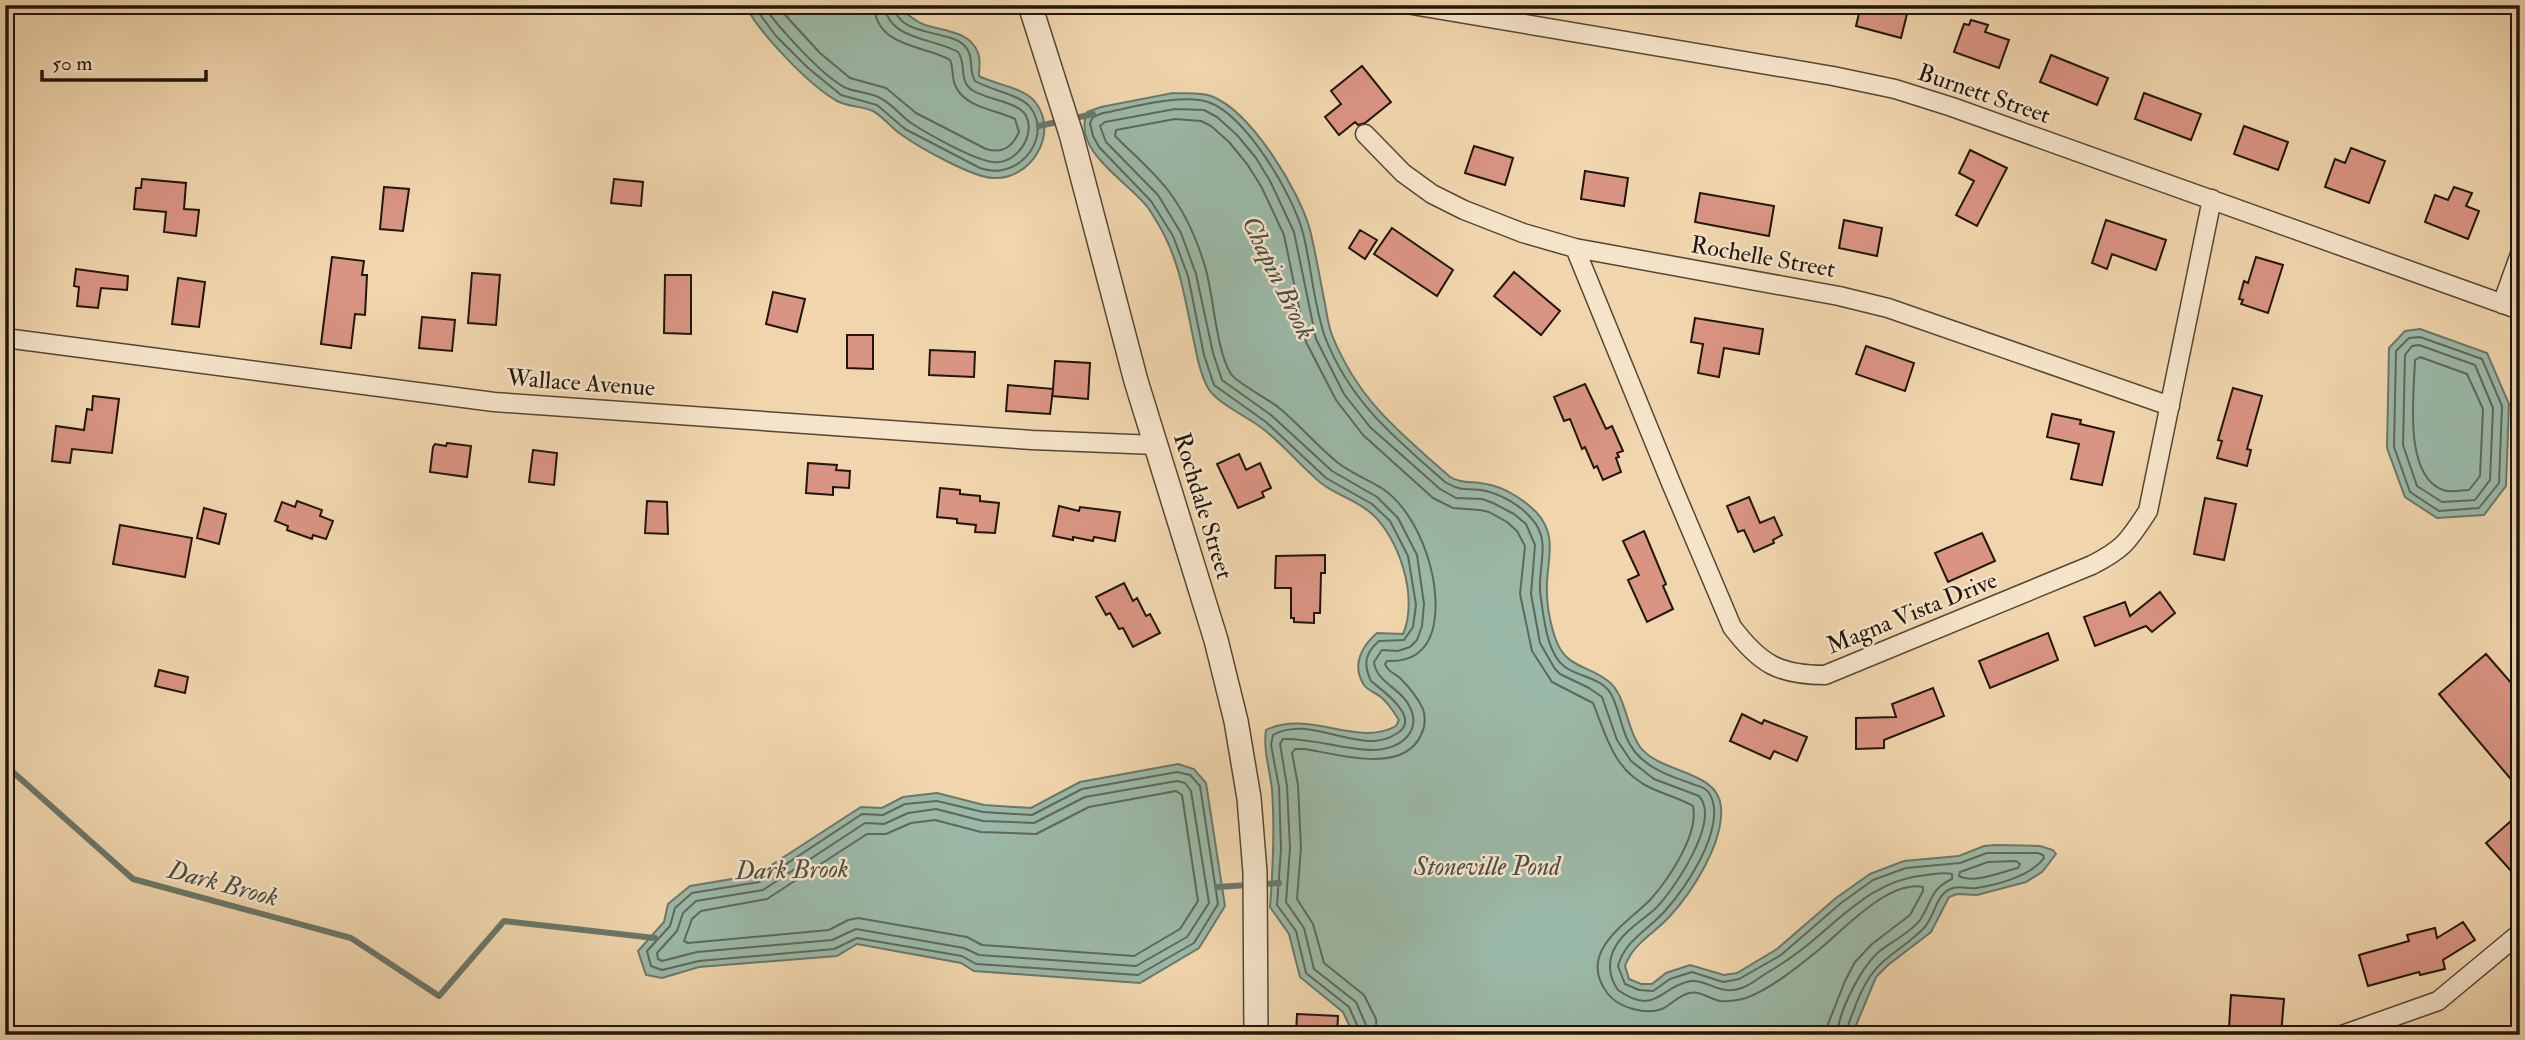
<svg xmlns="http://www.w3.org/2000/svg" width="2525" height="1040" font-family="'IM FELL Double Pica',serif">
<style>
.water{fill:#9bb9a8;stroke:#6a786a;stroke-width:2}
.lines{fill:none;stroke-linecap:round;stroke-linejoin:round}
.shore{stroke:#5e685a;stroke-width:2}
.stream{stroke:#6a786a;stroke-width:6}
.building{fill:#da9483;stroke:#20160d;stroke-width:2}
.minor-casing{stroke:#544635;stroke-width:21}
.tertiary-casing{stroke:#544635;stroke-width:26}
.minor{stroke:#f6e4ca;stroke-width:18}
.tertiary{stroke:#f6e4ca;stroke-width:23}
.labels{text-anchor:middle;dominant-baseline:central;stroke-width:5;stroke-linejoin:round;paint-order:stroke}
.street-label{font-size:24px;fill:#20160d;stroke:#f6e4ca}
.water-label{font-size:26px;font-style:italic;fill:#4b4f43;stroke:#f6e4ca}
</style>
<rect width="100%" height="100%" fill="#f1d6ad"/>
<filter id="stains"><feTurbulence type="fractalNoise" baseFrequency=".00286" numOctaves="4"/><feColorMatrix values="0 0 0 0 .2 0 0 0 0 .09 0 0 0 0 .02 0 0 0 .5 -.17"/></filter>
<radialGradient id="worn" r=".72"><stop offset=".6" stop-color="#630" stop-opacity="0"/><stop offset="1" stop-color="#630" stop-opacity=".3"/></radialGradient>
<path class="water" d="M745,5H898C906,13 914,21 925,25C944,31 970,31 978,53C981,59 979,69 979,76C996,85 1024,87 1036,103C1059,134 1031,180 993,178C972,177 920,148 902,135C892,129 884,117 873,111C862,106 848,107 837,101C809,85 760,34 745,5Z
M1173,93C1185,94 1200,92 1211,96C1251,111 1299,190 1310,230C1316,255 1320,279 1325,304C1327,314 1328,325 1332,335C1358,400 1399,432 1450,477C1462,484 1472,481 1486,484C1504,487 1523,499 1536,512C1560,537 1545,564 1547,593C1547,607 1551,627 1556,640C1566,668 1588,665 1608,681C1626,694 1626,728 1640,747C1661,774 1718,770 1721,807C1724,842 1693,891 1670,916C1654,934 1634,942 1625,966L1629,979L1641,984H1652L1666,973L1690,965L1724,975L1737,973L1777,949L1836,898L1870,874L1904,861L1959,856L1984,846L1996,845L2040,846L2053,850L2056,854L2042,872L2026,882L1977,895L1957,894L1949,897L1931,932L1888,965L1876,977L1852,1035H1350L1351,1029L1343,1012L1300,977L1289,934L1270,907C1273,868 1275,829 1272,790C1270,769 1263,751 1266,730C1309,709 1357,748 1396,726L1399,720C1394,712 1389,704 1382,698C1377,693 1368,691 1364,685C1351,665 1362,646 1377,633L1403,634C1419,598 1399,537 1371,513C1356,500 1336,495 1321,483C1299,465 1282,442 1259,426C1245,416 1216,402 1208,388C1199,372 1196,350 1192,332C1184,293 1178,256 1157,222C1153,216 1150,209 1145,204C1124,179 1072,150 1087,112L1101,107Z
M2420,329L2487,353L2509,404L2506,486L2484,515L2437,518L2405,497L2387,448L2389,348L2405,331Z
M1178,764L1194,769L1206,783L1225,906L1199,948L1140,983L974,971L961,963L857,944L837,956L699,967L662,978L646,975L638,951L664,922L668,904L690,886L756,875L861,807L882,808L903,797L937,793L984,805L1031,808L1080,782Z"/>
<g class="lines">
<path class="shore" d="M753,5L776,36L807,67L841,95L877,105L905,129L980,168C987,170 994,172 1002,170C1030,165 1049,131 1030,107C1021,95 990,90 975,81C968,70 975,56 964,45C946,29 897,37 894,5
M763,5C778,27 823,77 846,88C858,93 872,92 882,99C893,105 901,116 911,123C928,134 974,160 993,162C1008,164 1021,152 1026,140C1030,131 1030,123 1025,114C1017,102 985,99 972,90C958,80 967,64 958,52C935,38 887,40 885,5
M776,5L820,53L850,78L886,88L916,113L986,149C1003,154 1012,147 1019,132L1015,119C997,110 966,108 956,87C951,78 954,68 950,60C925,45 876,48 874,5
M2420,337L2482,359L2502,406L2499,483L2479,508L2439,511L2410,492L2394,447L2396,351L2409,338Z
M2419,345L2475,365L2493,408L2490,480L2475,500L2442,502L2417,486L2403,445L2405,355L2412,346Z
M2420,357L2467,374L2483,409L2480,476L2469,490C2462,490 2450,493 2443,490C2403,475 2414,394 2415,360Z
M1177,772L1190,775L1200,786L1218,904L1194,943L1138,975L976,964L962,956L857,938L834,949L699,961L662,970L651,966L647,951L670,926L675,908L692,893L759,882L862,814L883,815L905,804L937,801L983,812L1032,815L1082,789Z
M1177,781L1185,783L1191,791L1209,903L1187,937L1136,966L979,955L964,948L856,929L832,940L697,952L662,961L658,959L657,953L677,931L683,913L696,901L763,890L865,823L884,824L908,813L936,809L983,821L1034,823L1085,797Z
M1176,791L1182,795L1198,901L1180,929L1134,956L982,945L967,937L858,918L848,920L829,930L688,943L684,941L692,919L701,911L767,899L867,834H886L911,823L935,820L981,832L1036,834L1089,807Z
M2016,861L2020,864L2018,868C2001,872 1974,884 1959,876L1960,872L1988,862Z
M1357,1035L1358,1027L1349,1007L1306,973L1296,931L1277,905L1281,849L1279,787L1271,745L1273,735C1303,717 1343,743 1375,741C1382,740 1390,738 1396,734C1423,719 1383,691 1371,681C1363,664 1365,653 1379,641L1404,640L1413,627L1416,605L1408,556L1390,521L1372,504L1326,478L1266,422L1214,385L1204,355L1188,276L1173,236L1151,201L1099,147L1093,136L1090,123L1093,117L1103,113C1130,108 1183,93 1208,102C1246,115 1293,195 1303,233C1311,264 1314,307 1325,337C1350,402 1395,438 1445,482C1463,493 1469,487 1486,491C1502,495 1520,505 1531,518C1554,542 1535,570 1541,599C1544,619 1547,654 1565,667C1579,677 1602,678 1611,694C1621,712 1621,735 1635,752C1649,769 1670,776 1690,783C1694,785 1701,786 1705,789C1710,792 1713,801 1714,807C1717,841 1686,887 1665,911C1648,930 1625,940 1618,966L1625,984L1639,990L1653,991L1670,979L1692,972L1723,982L1739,979L1781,955L1841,903L1873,880L1906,868L1960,863L1987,853H2038L2043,855L2044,858C2031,876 1997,885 1976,888C1967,889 1958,885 1950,889C1935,896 1934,919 1923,929C1891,960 1875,956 1856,1004C1853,1014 1847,1024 1846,1035
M1366,1035V1025L1356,1002L1314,969L1304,928L1286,902L1290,848L1287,786L1280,744L1283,739C1314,738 1343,750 1373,750C1401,750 1425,730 1407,702C1397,687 1376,681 1374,662L1382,650L1398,651L1410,647L1417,640L1422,626L1424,604L1417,555L1398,518L1377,497L1332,471L1271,415L1222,380L1213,353L1196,274L1181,233L1158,195L1106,142L1100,126L1105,122L1175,109L1204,110L1217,117L1237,135L1256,158L1270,181L1294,232L1316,339L1344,394L1370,427L1440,489L1456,498L1482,499L1493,503L1514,514L1526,524L1535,545L1531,594L1540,643L1555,669L1560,674L1589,688L1602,697L1617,740L1631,761L1654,779L1699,796C1721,820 1675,888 1657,907C1645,919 1626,929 1617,944C1607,959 1608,976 1618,990C1656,1017 1660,986 1691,981C1708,979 1718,996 1742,988C1750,985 1758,979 1765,974C1784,963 1801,951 1817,937C1851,908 1880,879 1926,875C1935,874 1944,872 1952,874V879C1930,889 1932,902 1920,920C1911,932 1893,941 1881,950C1862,965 1839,1010 1837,1035
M1377,1035L1376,1019L1364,995L1324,963L1313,924L1297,899L1301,848L1298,785L1292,753L1295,749H1305C1337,754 1403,775 1421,735C1425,727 1426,718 1423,709C1418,698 1409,687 1400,678C1394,673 1388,672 1385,664L1387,661C1409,662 1425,654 1432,632C1445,588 1421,515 1383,489C1368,479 1350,473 1337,462C1316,445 1299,424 1278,407C1268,399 1237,383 1231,374C1216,350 1214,299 1206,270C1198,242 1185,212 1167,189C1152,170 1132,153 1115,136L1116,130L1175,119L1201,121L1211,126L1229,142L1247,164L1261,186L1284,235L1306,342L1336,400L1363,435L1433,498L1453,508L1480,510L1489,512L1507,522L1517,531L1525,546L1520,594L1532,651L1552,682L1593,703C1607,738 1614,772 1653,789C1666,795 1681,799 1693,806C1699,834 1669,879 1650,900C1625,925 1576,953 1608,994C1619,1008 1646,1015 1662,1009C1672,1004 1678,996 1689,993C1699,990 1710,999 1720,1001C1727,1002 1738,1000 1746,998C1771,989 1800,965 1821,948C1845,928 1889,880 1923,887V891L1910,915L1872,944L1855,962L1845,981L1828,1024L1827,1035"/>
<path class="stream" d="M1039,126L1093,114
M5,765L133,879L351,938L439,996L504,921L655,938
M1217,887L1279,883"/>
</g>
<path class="building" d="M1861,5H1891L1908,10L1901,38L1856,26Z
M1971,20L1988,25L1985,32L2009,40L1999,68L1954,52L1964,24L1969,25Z
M2051,55L2108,78L2097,105L2040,82Z
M1362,66L1391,102L1365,123L1358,125L1355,122L1339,135L1325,117L1341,104L1331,91Z
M2144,93L2201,114L2191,140L2135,119Z
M2244,126L2288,142L2278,170L2234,154Z
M1474,146L1513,158L1505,185L1465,173Z
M2351,148L2385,161L2369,203L2325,187L2335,159L2345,163Z
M1970,150L2007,168L1977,226L1956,215L1974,181L1959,173Z
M1585,171L1628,178L1624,206L1581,199Z
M142,179L186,183L184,209L199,210L196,236L164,232L166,212L134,209L136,188H141Z
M614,179L643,182L641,206L611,203Z
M384,187L409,189L403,231L380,229Z
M2454,187L2472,193L2466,206L2479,211L2468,239L2425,222L2435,195L2448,200Z
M1700,193L1774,206L1769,236L1695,222Z
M1844,220L1882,228L1877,256L1839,248Z
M2106,220L2166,240L2156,270L2112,254L2107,269L2092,263Z
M1392,228L1453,270L1437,296L1374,254Z
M1360,230L1377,240L1365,259L1349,248Z
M332,257L364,261L362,275H367L365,315L355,314L351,348L321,344Z
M2256,257L2283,265L2268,313L2241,304L2243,300L2239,299L2244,281L2248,283Z
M76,269L128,276L127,290L101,288L98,308L77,306L79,287L74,286Z
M1514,272L1560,311L1541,335L1494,296Z
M472,273L500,275L496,325L468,323Z
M665,275H691V334L664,333Z
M178,278L205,282L199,327L172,324Z
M773,292L805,299L797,332L766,324Z
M422,317L455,320L452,351L419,348Z
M1695,318L1763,329L1759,354L1724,348L1719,377L1698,373L1703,344L1691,342Z
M847,335H873V369L847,368Z
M1866,346L1914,363L1905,391L1856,374Z
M930,350L975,352L974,377L929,375Z
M1055,361L1090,363L1088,399L1052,396L1053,390L1050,414L1006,411L1008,385L1053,389Z
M1585,384L1606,429L1612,426L1623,451L1617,453L1619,457L1616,458L1621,472L1603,480L1597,466L1594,468L1585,447L1582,449L1570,419L1564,421L1554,397Z
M2233,388L2262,396L2247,449L2251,450L2247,466L2217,458L2222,441L2218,440Z
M93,396L119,399L112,453L72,449L70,463L52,461L56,426L84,430L87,409L92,410Z
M2052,414L2081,420L2080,424L2114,432L2102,485L2071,479L2079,444L2047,437Z
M447,443L471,446L467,477L430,472L433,447L435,444L446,446Z
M533,450L557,453L554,485L529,482Z
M1239,454L1246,470L1260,463L1271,488L1262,492L1264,497L1238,508L1217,464Z
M808,463L837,465L836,470L850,471L849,488L833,487V495L806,493Z
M940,488L960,490V494L980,496V501L999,503L995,533L975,532L976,525L957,523V519L937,517Z
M1749,497L1760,523L1774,517L1782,535L1773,540L1774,543L1754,552L1744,530L1738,532L1727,506Z
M2205,498L2236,504L2224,560L2194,554Z
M297,501L322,510L320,516L333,521L326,539L313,535L312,539L287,530L288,526L275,521L282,502L295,507Z
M647,501L667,502L668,534L645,533Z
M1059,506L1079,511L1080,507L1120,512L1115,541L1094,537L1093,541L1073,537V540L1053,536Z
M204,508L226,514L219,544L197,538Z
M120,525L192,538L185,577L113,564Z
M1644,531L1666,584L1663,586L1673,609L1647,622L1628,580L1639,575L1623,541Z
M1982,533L1995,561L1948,582L1935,553Z
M1325,555V573H1321L1320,613H1314V623L1294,622V618H1291V588H1275L1276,556Z
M1124,583L1133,601L1137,598L1146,616L1150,614L1160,633L1133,647L1123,628L1119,629L1110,613L1106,615L1096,597Z
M2160,592L2175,613L2152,632L2146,626L2095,646L2084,617L2125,602L2130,616Z
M2048,633L2058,660L1990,688L1979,661Z
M2486,654L2520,693V790L2439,694Z
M159,670L188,677L185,693L155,686Z
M1933,688L1944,716L1884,740V748L1856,749V718L1896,717L1892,704Z
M1742,714L1762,724L1764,720L1807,737L1797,761L1774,751L1770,759L1730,741Z
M2520,813V881L2486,843Z
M2463,922L2475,940L2443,960L2445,969L2420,975L2419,972L2368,986L2359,955L2409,941L2407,935L2435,928L2437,938Z
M2231,995L2284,999L2281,1035H2238L2239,1029L2229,1028Z
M1297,1014L1338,1016L1337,1035H1296Z"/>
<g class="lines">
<defs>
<path id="minor" d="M1412,5L1833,76L1895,89L1952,107L2520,310
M1365,134L1403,173L1432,194L1464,210L1523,233L1575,248L1839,296L1888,308L2170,406
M1575,248L1671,483L1732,627C1760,664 1779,675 1825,675L2092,565C2125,548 2128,541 2148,511L2212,199
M2502,304L2520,254
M5,338L494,402L1032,440L1156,445
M2342,1035L2438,1001L2520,933"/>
<path id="tertiary" d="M1030,5L1071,134L1136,381L1216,640L1236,721L1249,798L1255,872L1256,1035"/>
</defs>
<use href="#minor" class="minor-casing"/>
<use href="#tertiary" class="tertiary-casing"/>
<use href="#minor" class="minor"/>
<use href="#tertiary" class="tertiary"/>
</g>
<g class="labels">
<g class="street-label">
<text transform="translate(1984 94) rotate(19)">Burnett Street</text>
<text transform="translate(1763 257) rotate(10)">Rochelle Street</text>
<text transform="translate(581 383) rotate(4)">Wallace Avenue</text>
<text transform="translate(1203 506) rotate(73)">Rochdale Street</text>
<text transform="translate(1912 613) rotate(-22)">Magna Vista Drive</text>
</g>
<g class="water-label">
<text transform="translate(1278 278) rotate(64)">Chapin Brook</text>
<text x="1487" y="867">Stoneville Pond</text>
<text transform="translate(792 870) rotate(-1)">Dark Brook</text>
<text transform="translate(223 884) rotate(15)">Dark Brook</text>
</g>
</g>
<rect width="2525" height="1040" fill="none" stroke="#f1d6ad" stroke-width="28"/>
<rect x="7" y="7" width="2511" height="1026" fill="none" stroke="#20160d" stroke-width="3.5"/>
<rect x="14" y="14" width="2497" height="1012" fill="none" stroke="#20160d" stroke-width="2"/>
<path d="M42 70v10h164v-10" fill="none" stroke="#20160d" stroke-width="3.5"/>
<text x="52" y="70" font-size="21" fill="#20160d" stroke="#f6e4ca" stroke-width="5" paint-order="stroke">50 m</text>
<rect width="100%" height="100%" filter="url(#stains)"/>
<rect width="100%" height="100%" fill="url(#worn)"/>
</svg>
